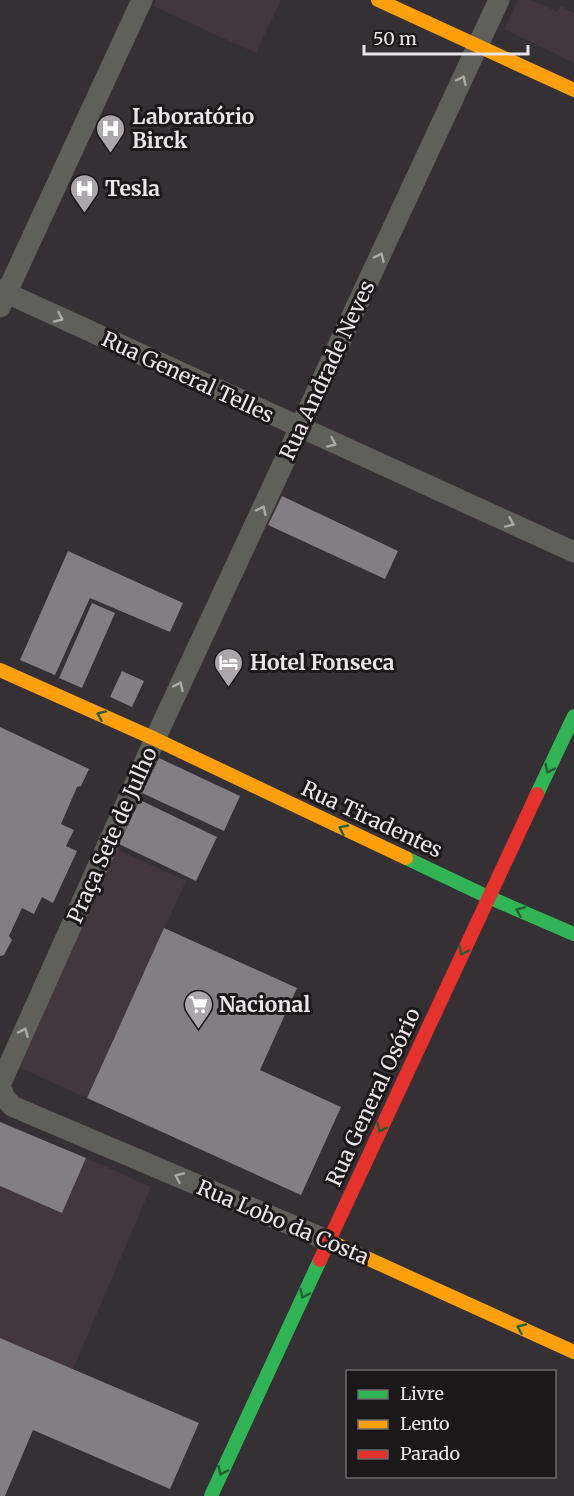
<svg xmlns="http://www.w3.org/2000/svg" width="574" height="1496" font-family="Merriweather,serif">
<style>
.built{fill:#42373d}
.building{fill:#827e81}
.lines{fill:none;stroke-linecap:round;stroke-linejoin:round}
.street{stroke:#5f605b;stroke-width:21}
.fast{stroke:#30b455;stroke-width:14}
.slow{stroke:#ff9f0a;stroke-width:14}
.jam{stroke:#e5322d;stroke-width:14}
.oneway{stroke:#aba9a9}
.oneway2{stroke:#245e35}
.labels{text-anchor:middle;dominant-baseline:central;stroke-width:6;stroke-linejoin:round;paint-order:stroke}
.poi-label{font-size:21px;font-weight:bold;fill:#eae5e8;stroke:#1b181a;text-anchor:start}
.street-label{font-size:21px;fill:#eae5e8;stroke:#1b181a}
</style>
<rect width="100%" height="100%" fill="#353033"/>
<path class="built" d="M156,0H281L256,53L153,6Z
M518,0H532L558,12L561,6L574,13V63L504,29Z
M117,849L186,881L87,1098L18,1067Z
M86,1158L151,1187L73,1369L0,1338V1186L62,1213Z"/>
<path class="building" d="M282,496L398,551L385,579L268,525Z
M68,551L183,603L170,632L90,598L55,675L20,660Z
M92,603L115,613L82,688L59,678Z
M122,671L144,681L132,707L110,697Z
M0,727L89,769L81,786L77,787L61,824L74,830L66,846L77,851L53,903L42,897L34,914L22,908L9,936L12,940L4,955L0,956Z
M159,758L240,796L224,831L142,793Z
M140,800L217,837L196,881L119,844Z
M164,928L297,988L260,1070L341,1107L301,1195L87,1098Z
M0,1122L86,1158L62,1213L0,1186Z
M0,1338L199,1423L170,1489L33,1430L5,1496H0Z"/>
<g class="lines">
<path class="street" d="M0,290L574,552
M0,307L142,0
M0,1085L155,739L499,0
M0,1086L5,1098L12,1106L329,1241"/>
<path class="fast" d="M537,794L574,716
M406,858L488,897L574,934
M211,1496L320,1260"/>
<path class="slow" d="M378,0L574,90
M0,670L155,739L406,858
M329,1241L574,1352"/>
<path class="jam" d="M320,1260L537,794"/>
</g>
<defs><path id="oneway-chevron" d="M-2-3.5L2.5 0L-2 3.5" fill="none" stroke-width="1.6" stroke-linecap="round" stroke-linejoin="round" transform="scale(1.5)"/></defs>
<g class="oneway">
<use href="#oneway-chevron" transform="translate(462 80) rotate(-65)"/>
<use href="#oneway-chevron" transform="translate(380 257) rotate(-65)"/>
<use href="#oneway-chevron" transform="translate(59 318) rotate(25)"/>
<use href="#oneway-chevron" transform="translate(332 443) rotate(24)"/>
<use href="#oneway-chevron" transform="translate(262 510) rotate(-65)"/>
<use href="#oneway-chevron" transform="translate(510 523) rotate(24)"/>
<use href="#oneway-chevron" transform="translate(179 686) rotate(-65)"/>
<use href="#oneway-chevron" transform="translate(24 1032) rotate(-66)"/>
<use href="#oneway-chevron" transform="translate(179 1177) rotate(-157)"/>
</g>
<g class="oneway2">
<use href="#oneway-chevron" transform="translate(101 715) rotate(-156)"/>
<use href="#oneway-chevron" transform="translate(549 769) rotate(115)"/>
<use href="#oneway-chevron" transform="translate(343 829) rotate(-155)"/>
<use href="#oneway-chevron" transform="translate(520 911) rotate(-157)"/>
<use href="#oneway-chevron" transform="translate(463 951) rotate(115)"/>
<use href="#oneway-chevron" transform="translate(381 1128) rotate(115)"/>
<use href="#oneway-chevron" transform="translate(304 1294) rotate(115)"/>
<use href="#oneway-chevron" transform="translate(521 1328) rotate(-156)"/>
<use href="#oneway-chevron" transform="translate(222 1471) rotate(115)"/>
</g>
<defs>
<symbol id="hospital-pin" viewBox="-11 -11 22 30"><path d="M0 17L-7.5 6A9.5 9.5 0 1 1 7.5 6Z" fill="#aba6a9" stroke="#1b181a"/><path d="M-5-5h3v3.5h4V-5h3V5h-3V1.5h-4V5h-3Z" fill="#fff"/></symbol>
<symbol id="hotel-pin" viewBox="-11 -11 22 30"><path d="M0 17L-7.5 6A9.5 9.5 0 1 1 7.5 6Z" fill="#aba6a9" stroke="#1b181a"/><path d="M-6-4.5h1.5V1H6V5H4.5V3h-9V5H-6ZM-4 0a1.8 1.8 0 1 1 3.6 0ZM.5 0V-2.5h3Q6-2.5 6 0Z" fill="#fff"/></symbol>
<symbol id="supermarket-pin" viewBox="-11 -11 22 30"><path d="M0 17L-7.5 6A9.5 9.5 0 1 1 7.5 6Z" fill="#aba6a9" stroke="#1b181a"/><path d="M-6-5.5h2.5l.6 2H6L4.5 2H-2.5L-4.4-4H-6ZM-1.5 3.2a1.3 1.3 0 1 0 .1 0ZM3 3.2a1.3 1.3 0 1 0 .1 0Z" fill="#fff"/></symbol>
</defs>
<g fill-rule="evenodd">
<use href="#hospital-pin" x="94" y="112" width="33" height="45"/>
<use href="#hospital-pin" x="68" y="172" width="33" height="45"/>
<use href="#hotel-pin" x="212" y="646" width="33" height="45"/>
<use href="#supermarket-pin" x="182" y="988" width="33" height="45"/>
</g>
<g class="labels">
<g class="poi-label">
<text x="132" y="116">Laboratório<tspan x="132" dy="24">Birck</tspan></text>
<text x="105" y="188">Tesla</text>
<text x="250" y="662">Hotel Fonseca</text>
<text x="219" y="1004">Nacional</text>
</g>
<g class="street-label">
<text transform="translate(327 370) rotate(-65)">Rua Andrade Neves</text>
<text transform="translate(188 377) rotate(25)">Rua General Telles</text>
<text transform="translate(372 819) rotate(25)">Rua Tiradentes</text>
<text transform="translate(112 835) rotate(-66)">Praça Sete de Julho</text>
<text transform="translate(373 1097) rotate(-65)">Rua General Osório</text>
<text transform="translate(283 1222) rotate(23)">Rua Lobo da Costa</text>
</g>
</g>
<rect x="346" y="1370" width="210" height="108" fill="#1b181a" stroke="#6e6a6c" stroke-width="1.5"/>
<rect x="358" y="1390" width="30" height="9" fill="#30b455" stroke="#6e6a6c" stroke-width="1.5"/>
<text x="400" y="1400" font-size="18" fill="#eae5e8">Livre</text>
<rect x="358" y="1420" width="30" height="9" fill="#ff9f0a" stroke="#6e6a6c" stroke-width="1.5"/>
<text x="400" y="1430" font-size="18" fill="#eae5e8">Lento</text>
<rect x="358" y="1450" width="30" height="9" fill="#e5322d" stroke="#6e6a6c" stroke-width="1.5"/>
<text x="400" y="1460" font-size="18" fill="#eae5e8">Parado</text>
<path d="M364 45v9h164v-9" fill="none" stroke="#eae5e8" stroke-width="3"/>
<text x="373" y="45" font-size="18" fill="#eae5e8" stroke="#1b181a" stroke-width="4.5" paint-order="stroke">50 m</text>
</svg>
